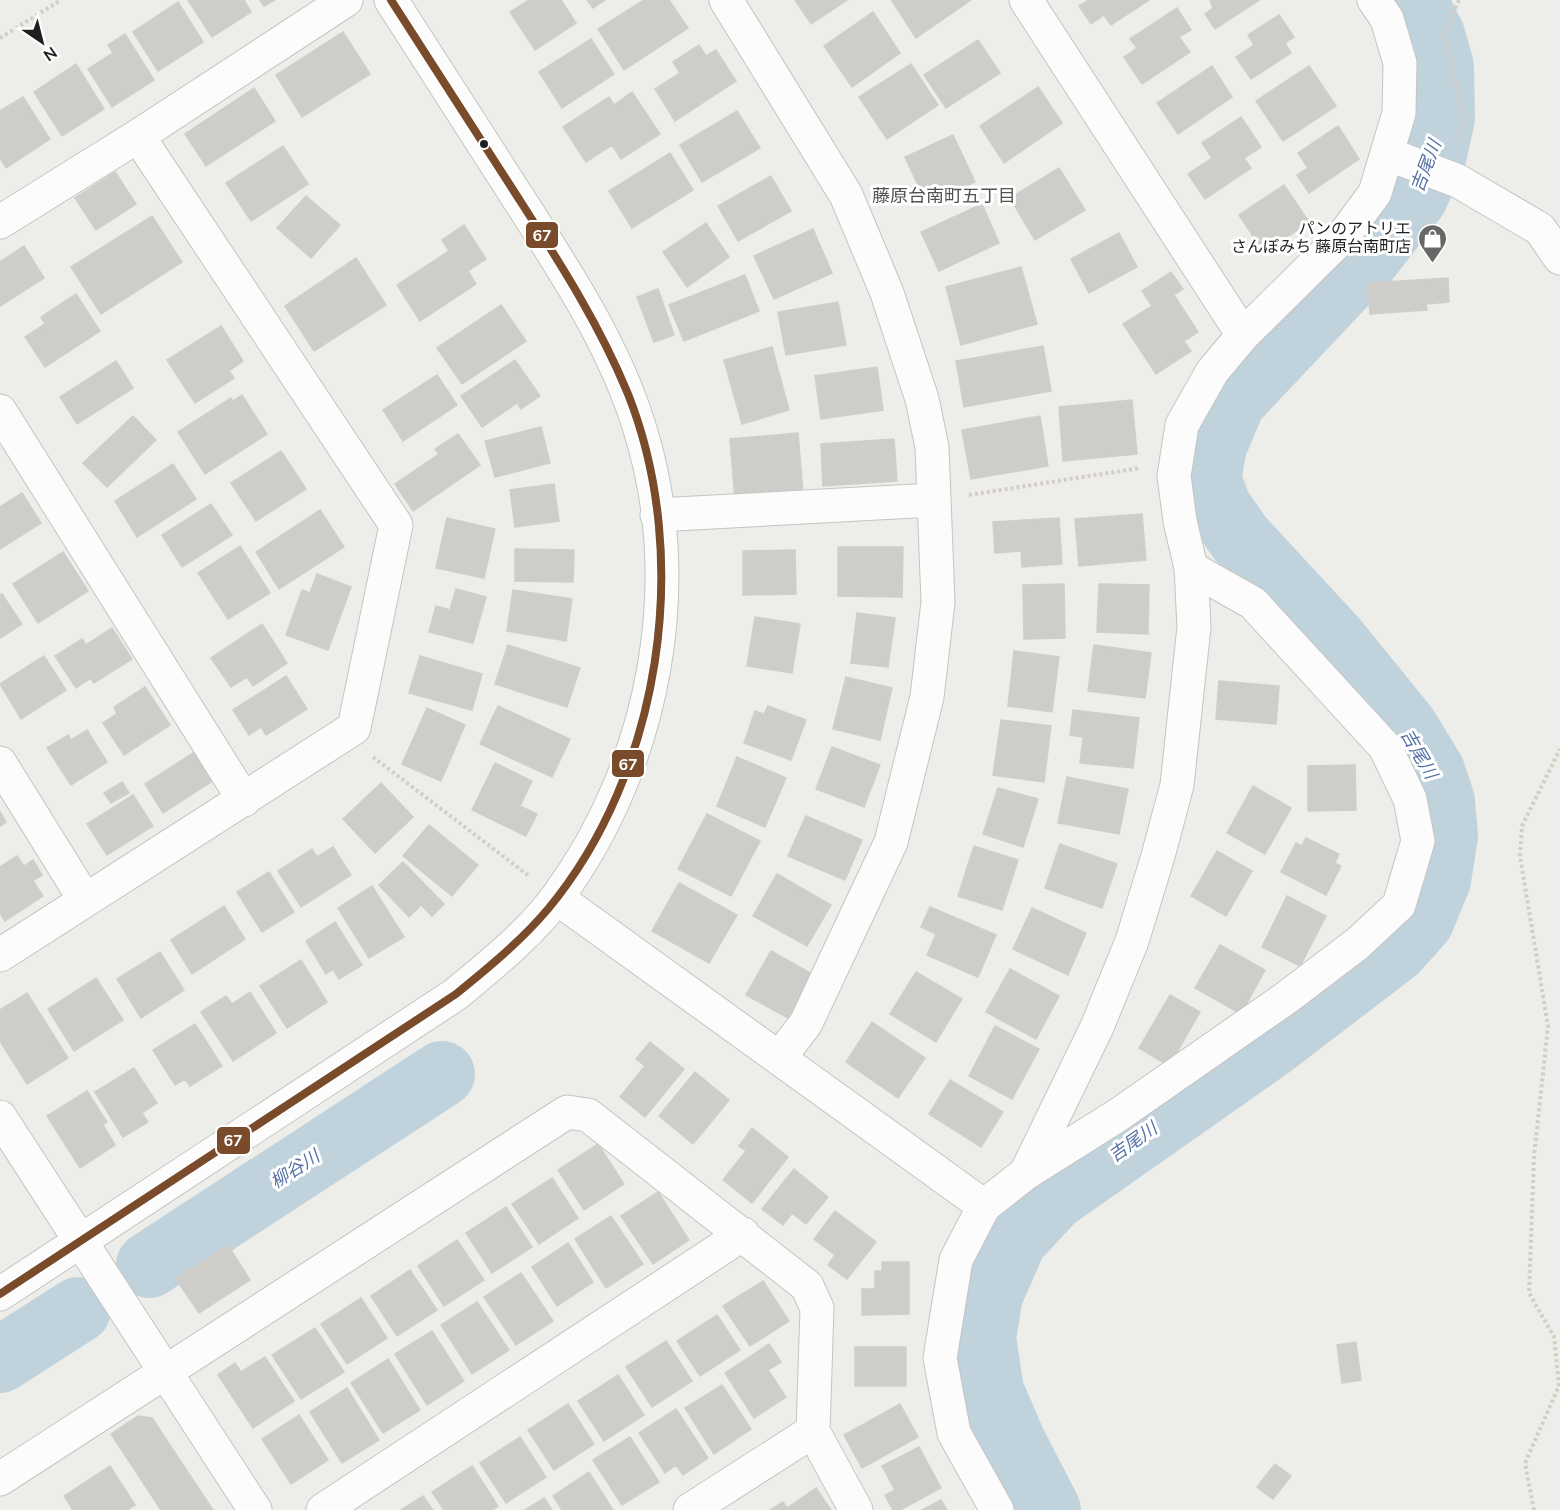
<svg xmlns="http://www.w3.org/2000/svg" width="1560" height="1510" font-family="'Nunito Sans','Noto Sans JP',sans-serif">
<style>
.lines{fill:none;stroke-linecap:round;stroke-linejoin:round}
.river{stroke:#c0d3dd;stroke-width:66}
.building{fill:#cecdca;stroke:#d0ceca;stroke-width:1.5}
.minor-casing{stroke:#c4c4c2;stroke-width:35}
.tertiary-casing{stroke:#c4c4c2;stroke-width:35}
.path{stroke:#d5ccc8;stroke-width:4;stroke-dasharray:3 3;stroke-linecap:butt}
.minor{stroke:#fcfcfc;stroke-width:33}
.tertiary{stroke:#fcfcfc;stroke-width:33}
.bus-1-casing{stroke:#fff;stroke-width:12}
.bus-1{stroke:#7a4b2a;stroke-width:8}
.bus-dot{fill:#1f1f1f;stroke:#fff;stroke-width:2}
.labels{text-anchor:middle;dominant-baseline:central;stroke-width:6;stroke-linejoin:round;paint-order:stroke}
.poi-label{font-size:16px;fill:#1f1f1f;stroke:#fff;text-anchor:end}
.water-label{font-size:18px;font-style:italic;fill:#5571a6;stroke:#fff}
.neighbourhood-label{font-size:18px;fill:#525252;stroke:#fff}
.line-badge{stroke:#fff;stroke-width:2}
.badge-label{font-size:16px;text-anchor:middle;font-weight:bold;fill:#fff}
</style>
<rect width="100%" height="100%" fill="#edede9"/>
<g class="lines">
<path class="river" d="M149,1265L442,1074
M0,1360L78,1310
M1048,1510L1013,1442L991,1391L983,1338L990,1295L1014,1240L1053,1198L1268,1047L1395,950L1421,921L1438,880L1445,836L1442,801L1432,771L1405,727L1336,642L1240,538L1219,508L1208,479L1214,446L1233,401L1365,261L1415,197L1434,154L1442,118L1441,67L1432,35L1414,0"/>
</g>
<path class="building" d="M188,0H244L251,12L212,37Z
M260,0H275L264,6Z
M529,0H561L576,23L535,50L510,12Z
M587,0H605L593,8Z
M644,0H669L688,28L624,70L598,29Z
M795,0H847L811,24Z
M971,0L916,38L892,1L893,0Z
M1089,0H1149L1111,25L1104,15L1091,24L1079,6Z
M1259,0L1215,29L1205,14L1213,8L1210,0Z
M178,2L203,42L158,71L133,32Z
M1177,8L1191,30L1179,37L1190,52L1142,84L1124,57L1137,48L1130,39Z
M873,12L900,53L852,87L824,46Z
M1279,15L1294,37L1285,43L1291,53L1251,79L1236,57L1254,45L1248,35Z
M343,32L370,74L302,117L276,75Z
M125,34L154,80L112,107L88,69L113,53L108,45Z
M591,39L614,74L562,108L539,72Z
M978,40L1000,73L946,108L924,75Z
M699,45L706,56L716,50L736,81L675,121L655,89L680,73L673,62Z
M76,64L104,109L62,136L34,92Z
M911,64L938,105L887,139L859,97Z
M1212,66L1232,97L1178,134L1157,103Z
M1309,66L1336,106L1283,141L1256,101Z
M1038,87L1062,123L1004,163L980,126Z
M254,88L275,121L206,166L185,134Z
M632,92L660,134L621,159L612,145L586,162L563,127L609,97L614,105Z
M23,97L50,139L6,168L0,158V111Z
M737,111L760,148L702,182L680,145Z
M1241,117L1261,147L1244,158L1251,168L1205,199L1188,174L1212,158L1202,143Z
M1338,126L1359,159L1309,193L1297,175L1308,168L1298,153Z
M953,135L975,182L927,204L905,157Z
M283,146L308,184L251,221L226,183Z
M670,153L693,190L632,228L609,191Z
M1059,168L1085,210L1035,240L1010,198Z
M115,172L136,204L96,230L75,198Z
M771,176L791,211L738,241L718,206Z
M1284,185L1309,222L1264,253L1239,215Z
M306,196L340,225L311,258L277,228Z
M982,204L999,243L939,271L921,232Z
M152,216L182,262L101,314L71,267Z
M706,223L729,257L687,287L663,252Z
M464,225L486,259L468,271L476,284L420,321L397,285L449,251L442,240Z
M813,229L832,273L774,299L754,256Z
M1119,233L1137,267L1089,293L1071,259Z
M24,246L44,278L0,306V262Z
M356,258L386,305L314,351L285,306Z
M1021,267L1037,324L961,345L946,287Z
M1171,272L1183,289L1174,295L1198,332L1184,341L1191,351L1156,374L1123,324L1152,306L1142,291Z
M745,275L759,311L684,341L669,305Z
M1448,278L1449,302L1426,304L1427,310L1370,314L1368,283Z
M658,289L674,335L654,342L637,297Z
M76,294L100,331L45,367L25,337L45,324L41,317Z
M838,302L846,345L786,355L778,312Z
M501,305L526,341L462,384L437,348Z
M221,326L243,361L229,371L234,378L195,403L167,360Z
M1043,346L1051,391L964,407L956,361Z
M772,347L789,410L742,424L724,360Z
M515,360L540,396L521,409L517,403L482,427L461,396Z
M116,361L133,388L77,424L60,397Z
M877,367L883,410L821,419L815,376Z
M437,375L457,405L403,441L383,410Z
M242,395L267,434L205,474L178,432L231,398L233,401Z
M1132,400L1137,454L1063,461L1059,407Z
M133,416L156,440L107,487L83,463Z
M1040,416L1048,466L971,479L962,430Z
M541,427L550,463L495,477L485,441Z
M798,433L803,493L735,499L730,439Z
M458,434L480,465L413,511L395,484L439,454L435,449Z
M894,439L897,481L823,486L821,444Z
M281,451L306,489L256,521L231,483Z
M173,464L196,499L137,537L115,501Z
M554,484L559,521L515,527L510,490Z
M22,493L41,523L0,549V507Z
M211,504L232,535L182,567L162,535Z
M320,510L344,547L279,589L256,552Z
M1142,514L1146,560L1079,566L1075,519Z
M447,518L495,529L484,578L436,568Z
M1059,518L1062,564L1022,567L1021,551L995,553L993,522Z
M240,546L270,593L228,619L198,573Z
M838,547H903L902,597L838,596Z
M515,549L574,550L573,582L515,581Z
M795,550L796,594L743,595V551Z
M63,552L88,591L38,623L13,584Z
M317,574L351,587L328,650L286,635L302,590L310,593Z
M1064,584L1065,638L1024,639L1023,585Z
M1099,584L1149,585L1148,634L1097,632Z
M456,589L486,597L473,643L429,632L436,606L450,610Z
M513,590L572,599L566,641L507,631Z
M2,594L22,624L0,638V595Z
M857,613L895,618L888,667L851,663Z
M755,617L800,624L792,673L747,666Z
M262,624L287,663L253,686L247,677L231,687L211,658Z
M112,628L132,659L94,683L91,678L76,688L55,656L82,639L86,645Z
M508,645L580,668L567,707L495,684Z
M1094,645L1151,653L1145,698L1088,691Z
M1014,651L1059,657L1052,712L1008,706Z
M44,656L66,690L21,719L0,684Z
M420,656L482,674L472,710L409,693Z
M286,676L307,709L266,735L261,727L249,735L233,710Z
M846,677L892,688L880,740L833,729Z
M1219,681L1279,686L1276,724L1216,719Z
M145,687L170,725L124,755L103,723L117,714L114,707Z
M498,706L570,739L552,777L480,744Z
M768,706L806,720L791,760L744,743L755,711L764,714Z
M427,708L465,725L441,781L402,764Z
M1073,710L1139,718L1133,768L1080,763L1083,737L1070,735Z
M1001,720L1051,726L1044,782L993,775Z
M87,730L107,762L71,785L47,748L68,735L71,740Z
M832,747L880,765L864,807L816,789Z
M196,751L214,780L163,813L145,784Z
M737,757L786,778L765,827L717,806Z
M495,763L532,781L520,806L537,814L526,836L472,810Z
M1355,765L1356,810L1308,811V766Z
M1067,777L1128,789L1119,834L1058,823Z
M122,782L129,793L111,803L104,793Z
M381,783L413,817L375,853L343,819Z
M1253,786L1291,808L1265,854L1227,833Z
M998,788L1038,799L1023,847L983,834Z
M133,795L153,826L107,855L87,824Z
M0,812L6,822L0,826Z
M707,814L760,841L731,896L678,869Z
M806,816L862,840L845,880L788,856Z
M429,825L478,865L452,896L403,856Z
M1306,838L1339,854L1335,863L1341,866L1326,895L1281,872L1296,843L1302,846Z
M1060,844L1117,864L1102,908L1045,888Z
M974,846L1018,860L1002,910L958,896Z
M333,847L351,875L301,907L278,871L312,849L317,857Z
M1217,851L1252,871L1226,916L1191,896Z
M17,856L24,866L33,860L42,875L33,881L43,896L5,921L0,913V867Z
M403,862L444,904L432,916L421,905L409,917L379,885Z
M269,872L294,912L262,932L237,892Z
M777,874L831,905L807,946L753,916Z
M679,883L737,915L709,963L652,931Z
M372,886L404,937L369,958L338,908Z
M1287,896L1326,916L1300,966L1262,947Z
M224,906L245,939L192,974L171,940Z
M930,907L996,935L978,977L927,955L936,934L921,927Z
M1032,908L1086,933L1068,975L1013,949Z
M335,922L362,965L339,979L333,969L326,974L306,941Z
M1220,945L1265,970L1241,1014L1195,988Z
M771,951L812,974L788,1018L746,995Z
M160,952L184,990L141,1018L117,979Z
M301,960L327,1002L287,1028L260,986Z
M1010,969L1059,996L1036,1039L986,1012Z
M916,972L962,999L936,1042L890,1014Z
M96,978L123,1020L74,1051L48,1009Z
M250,992L276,1033L233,1061L201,1012L226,996L232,1004Z
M27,993L68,1058L27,1084L0,1041V1010Z
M1170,995L1200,1012L1169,1066L1139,1048Z
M872,1022L925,1058L898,1098L846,1062Z
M195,1024L222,1066L190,1086L185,1079L175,1085L153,1050Z
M995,1026L1039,1049L1012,1099L969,1076Z
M650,1042L684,1069L645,1117L620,1097L645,1066L636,1059Z
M134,1068L157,1103L142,1113L148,1122L123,1137L95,1092Z
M695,1072L729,1100L693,1144L659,1116Z
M950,1080L1003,1112L981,1147L929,1114Z
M87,1091L107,1122L103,1125L115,1145L80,1168L47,1116Z
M752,1128L788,1157L752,1203L723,1180L746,1151L739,1146Z
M598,1144L624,1184L584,1210L558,1170Z
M794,1169L828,1197L806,1224L792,1213L783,1225L762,1209Z
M552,1178L578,1218L539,1244L512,1204Z
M658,1192L689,1240L653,1264L621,1216Z
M506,1207L532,1247L492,1273L466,1233Z
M835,1211L876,1242L847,1279L828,1265L835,1255L814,1239Z
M611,1216L643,1264L606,1288L575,1239Z
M457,1240L484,1280L444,1306L418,1266Z
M568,1243L593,1282L557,1306L532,1267Z
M228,1245L250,1280L199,1313L176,1279Z
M882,1262H909V1314L862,1315V1289H875V1271H882Z
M410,1270L437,1310L397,1336L371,1296Z
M521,1273L553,1321L516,1345L484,1297Z
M763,1281L789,1321L750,1346L723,1306Z
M361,1298L387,1338L347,1364L321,1324Z
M477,1302L509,1350L472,1374L441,1325Z
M717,1315L740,1350L700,1376L677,1341Z
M315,1328L344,1372L301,1399L272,1355Z
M432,1331L464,1381L427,1405L395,1354Z
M666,1341L692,1381L652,1407L626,1367Z
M1356,1342L1361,1380L1342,1383L1337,1345Z
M769,1344L781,1362L768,1370L786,1397L754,1418L725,1373Z
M855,1347H906V1386H855Z
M265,1357L294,1401L253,1428L218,1375L235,1363L241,1372Z
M388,1359L420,1410L383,1433L351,1383Z
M618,1375L644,1415L604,1441L578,1401Z
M722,1385L751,1429L714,1454L685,1408Z
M347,1388L379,1440L342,1463L310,1412Z
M568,1404L594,1444L554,1470L528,1430Z
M900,1404L918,1437L862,1468L844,1435Z
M676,1409L708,1458L683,1475L676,1465L665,1473L639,1433Z
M299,1415L328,1460L291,1484L262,1439Z
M138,1416L152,1418L213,1510H161L111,1434Z
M520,1437L546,1477L506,1503L480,1463Z
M630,1437L659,1482L622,1505L593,1460Z
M919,1447L941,1488L900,1510H893L885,1495L895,1490L882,1466Z
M1275,1464L1291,1476L1273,1499L1257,1487Z
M110,1466L135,1505L127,1510H73L64,1496Z
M472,1466L498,1506L492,1510H444L432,1492Z
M589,1472L613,1510H562L553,1496Z
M816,1488L831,1510H770L783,1502L787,1508Z
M423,1496L433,1510H401Z
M544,1498L552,1510H525Z
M941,1500L947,1510H922Z"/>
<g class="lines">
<defs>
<path id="minor" d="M726,0L846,195L887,293L922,399L932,447L938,602L927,697L891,842L806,1023L780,1057
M1026,0L1243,335
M1388,154L1458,181L1540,229L1560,258
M0,222L138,136L346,0
M0,411L244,800
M657,515L933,500
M0,763L85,900
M557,898L984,1206
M0,955L354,728L396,525L138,136
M0,1117L255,1510
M1026,1173L1097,1027L1132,941L1158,856L1177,785L1194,627L1191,568L1180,521L1174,476L1182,425L1212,372L1243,335L1344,235L1375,193L1399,113L1400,63L1387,19L1374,0
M0,1479L567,1112L588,1115L807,1286L817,1308L813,1431L856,1510
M323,1510L743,1234
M690,1510L813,1431
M997,1510L954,1433L940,1358L956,1260L984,1206L1026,1173L1118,1115L1286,998L1357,944L1399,905L1418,841L1410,799L1385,747L1253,603L1191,568"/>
<path id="tertiary" d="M0,1294L456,994C492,964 531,933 558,896C655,763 689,583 639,426C614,345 565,271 520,201C477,134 434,67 391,0"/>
</defs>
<use href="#minor" class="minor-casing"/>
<use href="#tertiary" class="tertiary-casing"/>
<path class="path" d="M1459,0L1444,34L1462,111L1460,144
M0,38L61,0
M969,495L1140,468
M373,757L529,876
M1534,1510L1525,1463L1559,1386L1554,1337L1529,1293L1534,1157L1548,1026L1520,856L1522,826L1560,749"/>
<use href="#minor" class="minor"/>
<use href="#tertiary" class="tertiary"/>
<defs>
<path id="bus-1" d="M0,1294L456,994C488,968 521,941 548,909C661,773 693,558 628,394C599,323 558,260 517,196C475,131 433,65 391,0"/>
</defs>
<use href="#bus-1" class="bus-1-casing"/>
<use href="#bus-1" class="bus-1"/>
</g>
<defs>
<symbol id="shop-pin" viewBox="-11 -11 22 30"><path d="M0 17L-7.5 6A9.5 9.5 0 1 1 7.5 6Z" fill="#676766" stroke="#fff"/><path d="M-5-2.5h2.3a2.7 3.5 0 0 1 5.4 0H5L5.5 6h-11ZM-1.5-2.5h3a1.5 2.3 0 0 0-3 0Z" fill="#fff"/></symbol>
</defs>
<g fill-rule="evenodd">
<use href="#shop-pin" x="1416" y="222" width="33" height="45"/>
</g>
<circle class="bus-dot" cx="484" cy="144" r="5"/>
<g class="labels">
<g class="poi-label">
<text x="1411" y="229">パンのアトリエ<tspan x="1411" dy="18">さんぽみち 藤原台南町店</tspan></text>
</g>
<g class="water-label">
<text transform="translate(1426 166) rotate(-69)">吉尾川</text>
<text transform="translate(1419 754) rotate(60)">吉尾川</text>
<text transform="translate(1133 1142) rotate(-35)">吉尾川</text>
<text transform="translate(295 1169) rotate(-33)">柳谷川</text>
</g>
<g class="neighbourhood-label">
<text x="944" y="196">藤原台南町五丁目</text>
</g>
</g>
<g class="line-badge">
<rect x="525" y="221" width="34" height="28" rx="6" fill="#7a4b2a"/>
<rect x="611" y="749" width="34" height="29" rx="6" fill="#7a4b2a"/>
<rect x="216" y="1126" width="35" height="29" rx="6" fill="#7a4b2a"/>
</g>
<g class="badge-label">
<text x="542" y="241">67</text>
<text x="628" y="770">67</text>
<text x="233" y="1146">67</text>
</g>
<g transform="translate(42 42) rotate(145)" stroke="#ffffff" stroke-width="4.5" paint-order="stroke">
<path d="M0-4.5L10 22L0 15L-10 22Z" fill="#1f1f1f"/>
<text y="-9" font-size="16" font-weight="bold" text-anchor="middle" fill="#1f1f1f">N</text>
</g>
</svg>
